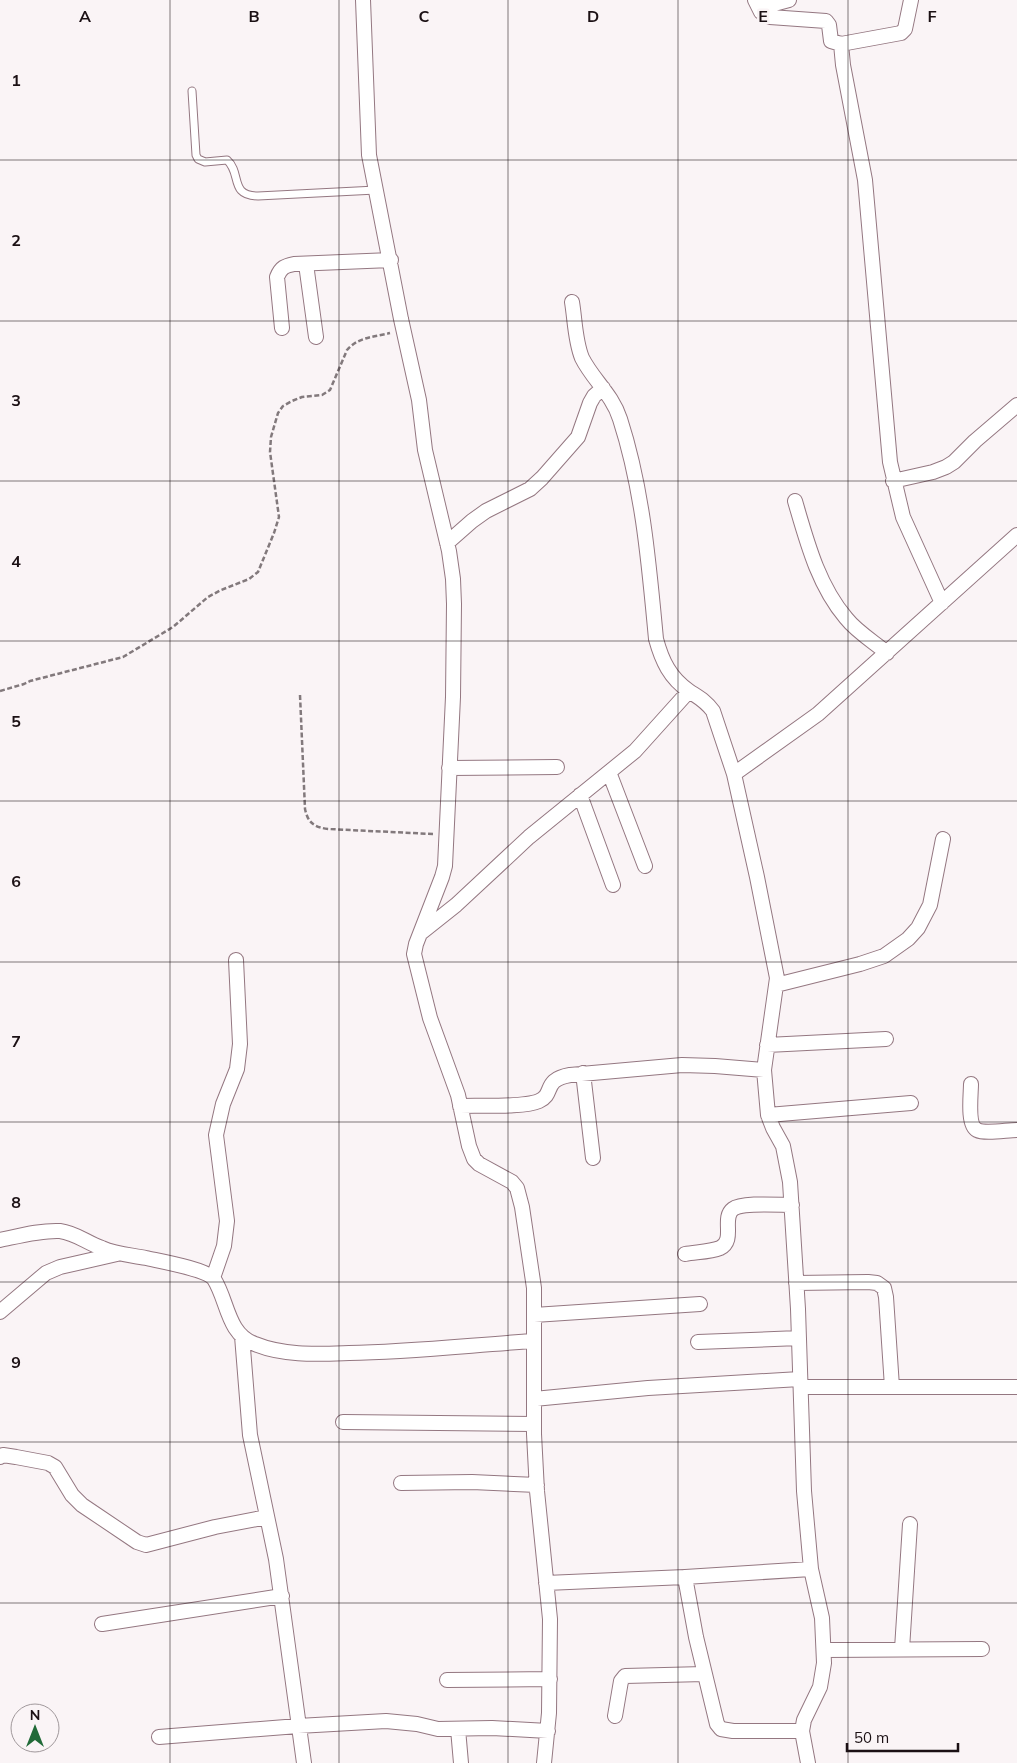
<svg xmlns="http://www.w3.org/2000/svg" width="1017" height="1763" font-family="Mulish,sans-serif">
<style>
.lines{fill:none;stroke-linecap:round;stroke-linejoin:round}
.lane-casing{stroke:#947781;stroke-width:9}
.street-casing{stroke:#947781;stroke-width:16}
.path{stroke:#82797c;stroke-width:2.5;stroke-dasharray:5 2.5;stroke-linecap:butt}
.lane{stroke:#fff;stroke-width:7}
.street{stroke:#fff;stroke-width:14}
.grid{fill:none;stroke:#1b1014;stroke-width:1;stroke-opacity:0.55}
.grid-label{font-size:16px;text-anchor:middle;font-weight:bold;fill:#1b1014;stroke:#faf4f6;stroke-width:5;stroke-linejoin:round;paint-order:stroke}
</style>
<rect width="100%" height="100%" fill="#faf4f6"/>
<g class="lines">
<defs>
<path id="lane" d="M192,91L196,155L198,159L205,162L227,160C242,173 229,196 258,196L376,190"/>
<path id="street" d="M363,0L369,155L401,319L419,400L425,450L449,551L453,579L454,604L453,697L445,866L442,877L416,944L414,954L430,1018L458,1095L469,1146L474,1159L479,1164L512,1182L517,1188L522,1207L534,1288V1434L537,1491L550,1619L549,1713L544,1763
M755,0L761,12L770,17L826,21L829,25L831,41L841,44L843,65L865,180L890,462L903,517L942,603
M759,8L789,0
M841,44L901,33L905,29L911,0
M306,264L316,337
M572,302C575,320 575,341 582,358C593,380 612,394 620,419C643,490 649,565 656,639C662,661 670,678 689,691C698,697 706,701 713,711L734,774
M282,328L277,277C281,267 285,266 294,264L391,260
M893,481L933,472L946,467L954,462L975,441L1017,405
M795,501C807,542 818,585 846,618C857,632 874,642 887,653
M447,543L472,521L486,511L530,489L542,478L578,437L590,403L594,396L603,388
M449,768L557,767
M609,772L645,866
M580,795L613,885
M422,932L456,905L529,837L635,751L689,691
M776,985L860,964L884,956L908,939L918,928L930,905L943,839
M767,1045L886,1039
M583,1073L593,1158
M971,1084C971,1094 967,1125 977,1130C985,1134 1007,1130 1017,1130
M460,1106C479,1105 523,1108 539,1101C555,1094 542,1080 570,1075L682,1065L715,1066L764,1070
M768,1115L911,1103
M0,1240C19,1236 41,1230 60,1231C76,1233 87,1243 102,1248C115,1254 131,1255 146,1258C159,1261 206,1269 214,1279C228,1301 227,1334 255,1344C284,1356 318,1354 349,1353C410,1352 472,1345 534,1341
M685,1254C696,1252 710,1252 720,1248C736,1240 721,1218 733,1209C742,1202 779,1205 792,1205
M213,1278L224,1246L227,1221L216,1135L223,1104L237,1069L240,1044L236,960
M796,1283L868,1282L877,1283L884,1288L886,1297L892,1387
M0,1312L46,1273L60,1267L117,1254
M534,1315L700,1304
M242,1336L250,1435L276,1559L304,1763
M698,1342L799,1338
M801,1387H1017
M534,1399L648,1388L800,1379
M343,1422L534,1424
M0,1457L3,1455L16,1457L48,1463L55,1467L72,1495L82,1505L137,1542L146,1545L215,1527L267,1517
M401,1483L472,1482L537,1485
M685,1577L696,1637L717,1724L721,1729L733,1731H802
M546,1583L685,1577L811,1569
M102,1624L282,1596
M902,1649L910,1524
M824,1650L982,1649
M447,1680L550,1679
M615,1716L621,1681L625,1676L704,1674
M458,1729L461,1763
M159,1737L298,1726L386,1721L417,1724L438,1729L492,1728L548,1731
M808,1763L802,1731L804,1720L820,1687L824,1663L822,1618L811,1569L804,1491L798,1309L790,1182L783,1146L773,1128L768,1115L764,1070L777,978L757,877L734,774L818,714L1017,535"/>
</defs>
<use href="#lane" class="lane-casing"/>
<use href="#street" class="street-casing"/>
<path class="path" d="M0,691L24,684L30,681L123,657L173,627L208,597L221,590L249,579L258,572L274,533L279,517L270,452L271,437L278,413L283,406L292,401L302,397L322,395L330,390L347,350C358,337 374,337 390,333
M300,695L305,809C308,823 314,827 328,829L433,834"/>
<use href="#lane" class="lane"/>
<use href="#street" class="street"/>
</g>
<path class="grid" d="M170,0V1763M339,0V1763M508,0V1763M678,0V1763M848,0V1763M0,160H1017M0,321H1017M0,481H1017M0,641H1017M0,801H1017M0,962H1017M0,1122H1017M0,1282H1017M0,1442H1017M0,1603H1017"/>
<g class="grid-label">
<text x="85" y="22">A</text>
<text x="254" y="22">B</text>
<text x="424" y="22">C</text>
<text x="593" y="22">D</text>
<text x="763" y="22">E</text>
<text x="932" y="22">F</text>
<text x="16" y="86">1</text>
<text x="16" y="246">2</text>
<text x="16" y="406">3</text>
<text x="16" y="567">4</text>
<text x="16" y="727">5</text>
<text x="16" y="887">6</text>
<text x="16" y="1047">7</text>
<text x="16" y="1208">8</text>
<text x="16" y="1368">9</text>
</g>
<g transform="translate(35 1728)"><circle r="24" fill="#faf4f6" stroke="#a1999c"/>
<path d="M0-4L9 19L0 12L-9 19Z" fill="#216a38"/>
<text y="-8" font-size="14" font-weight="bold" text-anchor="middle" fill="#1b1014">N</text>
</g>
<path d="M847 1743v8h111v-8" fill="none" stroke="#1b1014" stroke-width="2.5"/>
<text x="854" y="1743" font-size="15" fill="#1b1014" stroke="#faf4f6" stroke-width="4" paint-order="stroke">50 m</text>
</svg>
